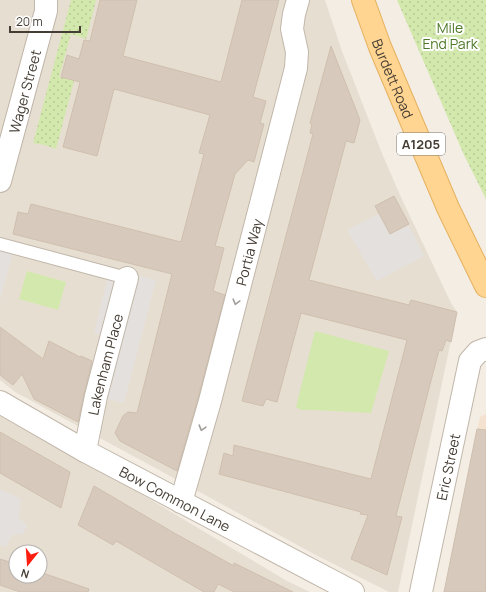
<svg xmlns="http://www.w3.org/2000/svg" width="486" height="592" font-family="Manrope,sans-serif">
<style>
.residential{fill:#e7ded2;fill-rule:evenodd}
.commercial{fill:#f5e1cf}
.green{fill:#d3e8ac}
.park{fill:url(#park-dots)}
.parking{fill:#e3e0dd}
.building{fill:#d7cabd;stroke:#cfbfad}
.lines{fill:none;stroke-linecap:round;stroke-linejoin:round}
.service-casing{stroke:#c1b7aa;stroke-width:14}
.minor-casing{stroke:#c1b7aa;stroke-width:24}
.tertiary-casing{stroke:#c1b7aa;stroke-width:24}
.primary-casing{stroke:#e6b15f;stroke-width:24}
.service{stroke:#fff;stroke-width:12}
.minor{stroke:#fff;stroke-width:22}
.tertiary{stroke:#fff;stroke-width:22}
.primary{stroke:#ffd591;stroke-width:22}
.oneway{stroke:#a29e9a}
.labels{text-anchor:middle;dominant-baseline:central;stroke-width:4;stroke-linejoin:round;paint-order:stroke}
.shield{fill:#fff;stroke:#7d7771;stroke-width:1}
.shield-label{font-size:13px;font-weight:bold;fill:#453d34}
.park-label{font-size:14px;fill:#4d7827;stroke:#fff}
.street-label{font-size:14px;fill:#453d34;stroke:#fff}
</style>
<defs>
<pattern id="park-dots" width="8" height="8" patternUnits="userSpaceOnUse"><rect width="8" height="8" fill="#d3e8ac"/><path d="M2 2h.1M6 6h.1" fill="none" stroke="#b6c895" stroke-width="1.8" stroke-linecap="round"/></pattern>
</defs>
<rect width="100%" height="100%" fill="#f3ede4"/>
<path class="residential" d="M0,0H325L342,51L381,151L400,195L451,303L457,312L398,592H389L312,553L15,392L0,380Z
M0,410L287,581L310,592H0ZM16,552H40V576H16Z"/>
<path class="commercial" d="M486,414V470L470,464L480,417Z"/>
<path class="green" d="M27,271L66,282L58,310L19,299Z
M315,331L389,351L371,413L313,410H301L296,407Z"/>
<path class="park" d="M71,0H96L86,39L71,34L59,77L74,81L56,149L45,145L33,143Z
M397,0H486V199L464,155Z"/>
<path class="parking" d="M380,213L391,233L409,225L424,256L377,281L347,230Z
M0,249L13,252L0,300Z
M110,268L156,280L124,403L96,396L111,338L94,333Z
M0,489L21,499L19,518L27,525L23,534L12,535L6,547L0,545Z"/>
<path class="building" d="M100,0H137L123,56L221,82L242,0H279L253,97L266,101L260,123L264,124L254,162L248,160L235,174L215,246L224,248L213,291L225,295L198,398L177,471L120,441L115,433L123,416L128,412L137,413L172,274L13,234L18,212L28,214L31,204L181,242L204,154L199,153L210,115L114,89L97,156L63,147L80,82L61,77L67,55L79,59L84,40L90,41Z
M331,46L360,120L354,143L346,141L309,280L409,305L411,300L457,312L451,342L446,340L442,351L439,350L396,516L402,517L387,575L351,559L368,515L360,514L361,512L219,474L224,453L233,456L234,445L371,479L407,340L301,313L277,402L266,399L263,406L242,401L313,134L310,133L312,124L310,123Z
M394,196L409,224L390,234L375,206Z
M0,327L43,359L49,341L80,357L81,356L92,361L84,394L78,422L34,399L22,374L13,385L0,375Z
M477,429L486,430V592H444Z
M0,432L70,472L61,508L0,473Z
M94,486L176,534L234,566V563L293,592H234L218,584L214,592H204L116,541L113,545L78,525Z
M0,559L16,564V576H40V572L89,589L88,592H20L0,585Z"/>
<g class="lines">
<defs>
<path id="service" d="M0,244L127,278"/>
<g id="minor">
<path id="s1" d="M0,181L46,11V0"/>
<path id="s2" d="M85,451L96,396L127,278"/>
<path id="s3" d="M181,502L210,401L296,68L297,52L292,29L294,14L298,0"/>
<path id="s4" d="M421,592L470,361L478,352L486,349"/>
</g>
<g id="tertiary">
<path id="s5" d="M0,402L85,451L353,592"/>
</g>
<g id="primary">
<path id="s6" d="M363,0L380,47L448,208L486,286"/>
</g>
</defs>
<use href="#service" class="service-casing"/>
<use href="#minor" class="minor-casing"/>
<use href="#tertiary" class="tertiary-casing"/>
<use href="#primary" class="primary-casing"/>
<use href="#service" class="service"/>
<use href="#minor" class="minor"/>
<use href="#tertiary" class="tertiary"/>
<use href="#primary" class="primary"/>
</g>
<defs><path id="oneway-chevron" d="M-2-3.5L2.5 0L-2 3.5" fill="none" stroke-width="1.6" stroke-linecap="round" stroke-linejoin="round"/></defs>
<g class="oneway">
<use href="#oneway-chevron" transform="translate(236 302) rotate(105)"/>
<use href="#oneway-chevron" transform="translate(202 428) rotate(106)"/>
</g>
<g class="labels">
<rect class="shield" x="397" y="133" width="48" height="22" rx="3"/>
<g class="shield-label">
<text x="421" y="144">A1205</text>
</g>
<g class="park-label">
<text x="450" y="27">Mile<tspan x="450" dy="16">End Park</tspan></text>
</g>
<g class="street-label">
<text stroke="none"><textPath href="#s6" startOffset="84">Burdett Road</textPath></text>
<text stroke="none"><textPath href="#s1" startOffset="93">Wager Street</textPath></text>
<text stroke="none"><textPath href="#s3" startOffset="259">Portia Way</textPath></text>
<text stroke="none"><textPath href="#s2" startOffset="89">Lakenham Place</textPath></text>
<text stroke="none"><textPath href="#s4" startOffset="128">Eric Street</textPath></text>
<text stroke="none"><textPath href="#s5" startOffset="200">Bow Common Lane</textPath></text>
</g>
</g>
<g transform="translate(28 564) rotate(197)"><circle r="19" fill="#ffffff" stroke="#b5b1ae"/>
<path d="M0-3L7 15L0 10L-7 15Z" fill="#fe1e10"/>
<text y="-6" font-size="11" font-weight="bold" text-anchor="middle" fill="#453d34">N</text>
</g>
<path d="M10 26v6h70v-6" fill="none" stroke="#453d34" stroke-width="2"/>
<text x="16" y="26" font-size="12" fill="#453d34" stroke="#ffffff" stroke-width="3" paint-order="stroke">20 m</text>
</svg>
